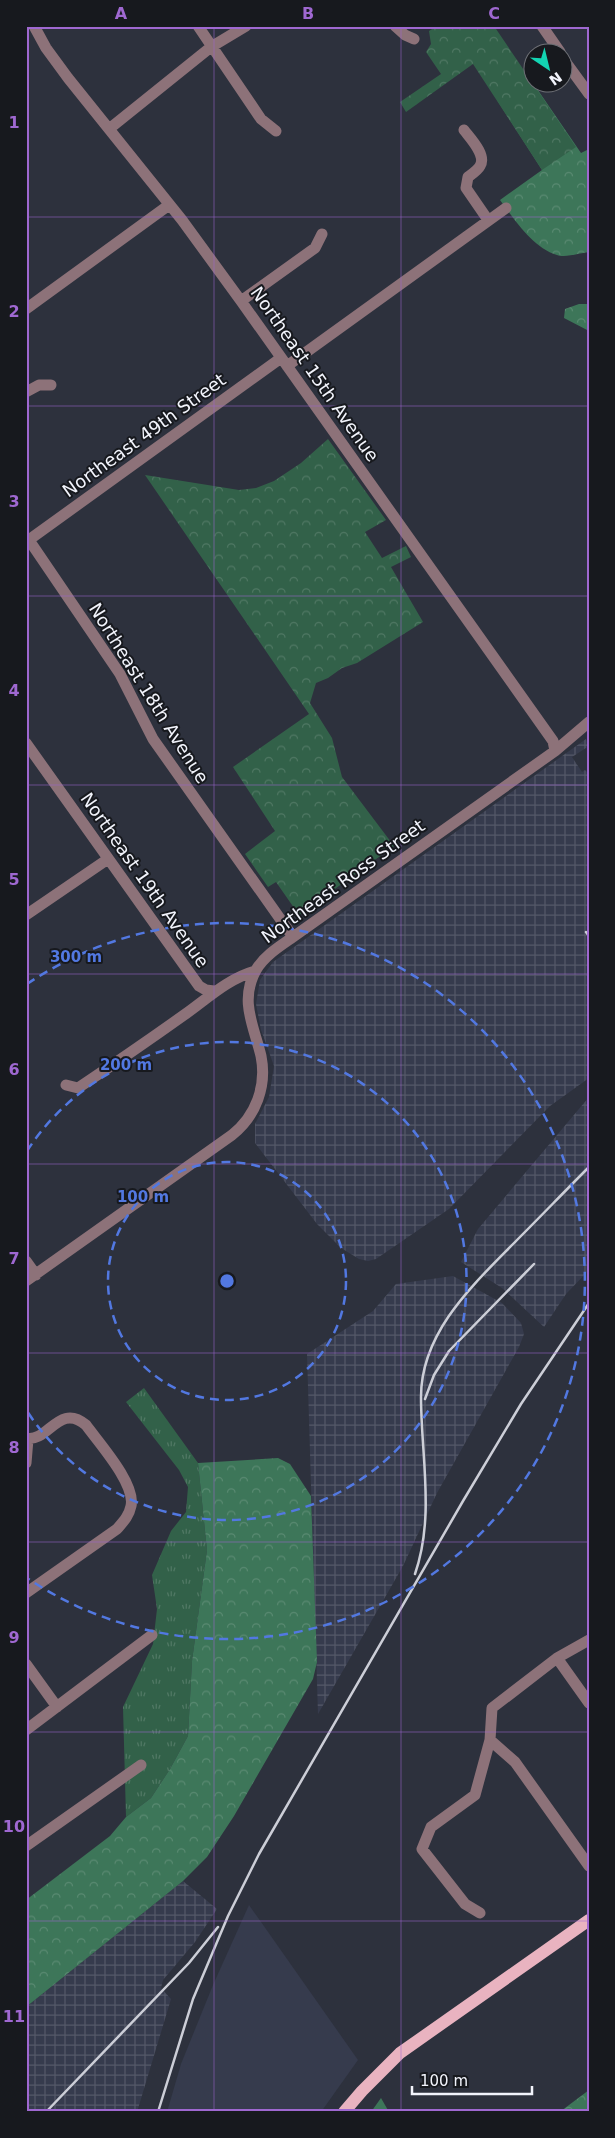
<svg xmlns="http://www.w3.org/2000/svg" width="615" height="2138" font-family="'DejaVu Sans',sans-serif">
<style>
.built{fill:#363b4d}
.industrial{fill:url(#industrial-grid)}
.grass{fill:url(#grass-tufts)}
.forest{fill:url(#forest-crowns)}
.park{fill:url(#park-crowns)}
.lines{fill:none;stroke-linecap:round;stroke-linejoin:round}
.minor{stroke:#8d7279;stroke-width:11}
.major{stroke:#e9b3c0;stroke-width:12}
.rail{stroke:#ccced7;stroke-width:2.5}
.grid{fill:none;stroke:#9f68d1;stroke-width:1;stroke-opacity:0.55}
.ring{fill:none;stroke:#5278e1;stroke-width:2.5;stroke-dasharray:9 6}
.labels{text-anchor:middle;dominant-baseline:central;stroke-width:4;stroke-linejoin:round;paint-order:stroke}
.street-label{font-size:18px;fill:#f2f4fc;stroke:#17191e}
.centre{fill:#5278e1;stroke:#17191e;stroke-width:2.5}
.ring-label{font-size:15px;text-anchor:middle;font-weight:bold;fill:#5278e1;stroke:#17191e;stroke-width:4;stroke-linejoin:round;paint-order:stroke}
.neatline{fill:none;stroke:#9f68d1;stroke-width:2}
.grid-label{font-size:16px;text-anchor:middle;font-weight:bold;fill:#9f68d1}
</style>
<defs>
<pattern id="industrial-grid" width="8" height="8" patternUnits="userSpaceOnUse" patternTransform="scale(1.25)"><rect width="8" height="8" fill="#363b4d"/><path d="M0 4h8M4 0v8" fill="none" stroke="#545868"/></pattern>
<pattern id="grass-tufts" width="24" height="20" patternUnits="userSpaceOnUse" patternTransform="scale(1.25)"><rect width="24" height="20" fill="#326149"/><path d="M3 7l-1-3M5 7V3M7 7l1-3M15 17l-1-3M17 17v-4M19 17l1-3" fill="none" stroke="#507864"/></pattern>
<pattern id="forest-crowns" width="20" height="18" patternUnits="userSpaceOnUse" patternTransform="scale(1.25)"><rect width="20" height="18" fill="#3d7659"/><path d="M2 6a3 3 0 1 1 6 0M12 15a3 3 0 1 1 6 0" fill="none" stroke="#5a8a72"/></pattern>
<pattern id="park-crowns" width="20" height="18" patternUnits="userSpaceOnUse" patternTransform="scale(1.25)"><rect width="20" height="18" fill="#326149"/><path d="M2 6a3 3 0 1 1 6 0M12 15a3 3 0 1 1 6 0" fill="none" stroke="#507864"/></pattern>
</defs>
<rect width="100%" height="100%" fill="#2d313d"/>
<path class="built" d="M249,1905L358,2060L321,2112H167L181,2064L213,1985Z"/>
<path class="industrial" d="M586,739L589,746L572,757L582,772L585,770L589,774V1078L550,1106L449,1209L376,1259L368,1261L359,1259L341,1248L317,1224L255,1143V1124L269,1097L274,1066L261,1030L256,1004L260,980L273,962Z
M589,1097V1270L566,1294L544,1327L502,1288L461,1262L478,1229Z
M453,1276L502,1303L521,1323L524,1334L519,1347L437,1493L403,1566L318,1714L307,1354L373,1311L396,1284Z
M183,1881L217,1909L195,1942L163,1980L161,1988L171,1999L137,2112H26V2007Z"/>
<path class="grass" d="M144,1388L198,1463L207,1550L192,1661L188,1736L170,1769L151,1798L126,1817L123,1707L153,1644L157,1609L152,1575L171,1531L186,1512L188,1487L179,1470L126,1402Z"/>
<path class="forest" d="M531,80L581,153L589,149V252C580,253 565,258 557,255C533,248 514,219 500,200L542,170L497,100Z
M579,304H589V331L564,318L565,309Z
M278,1458L290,1464L311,1496L317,1662L313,1679L234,1816L207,1857L183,1881L26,2007V1900L110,1836L126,1817L151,1798L170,1769L188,1736L192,1661L207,1550L198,1463Z
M589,2090V2112H556L561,2111Z
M381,2098L389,2112H371Z"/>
<path class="park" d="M437,26H494L576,147L542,170L473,64L406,112L400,102L441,74L426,52L431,44L429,31Z
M328,439L386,520L365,532L382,558L406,546L411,557L391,567L423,622L357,663L342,668L328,678L316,683L310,703L332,738L342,777L394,846L299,915L276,882L268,887L245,854L275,831L233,767L309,714L145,475L239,490L256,488L274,481L301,463Z"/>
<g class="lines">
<path class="minor" d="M34,26L46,48L68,78L182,220L241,301L553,741L555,751
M198,26L261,119L276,131
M395,26L405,35L414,39
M542,26L560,52
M562,57L589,94
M109,129L211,47L246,26
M464,130C470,138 487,155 480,166C478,170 472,174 468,177L466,188L488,220
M241,301L315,248L322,234
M26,309L169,205
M287,366L506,208
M26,392L39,385H51
M29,540L120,674L153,739L293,937
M26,542L281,358
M26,743L199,986L206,990L214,991
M26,915L108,859
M66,1085L78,1088C114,1064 149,1040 184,1015C207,999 227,979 255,971
M26,1261L36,1275
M26,1281L232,1135C256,1116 267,1086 261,1056C254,1026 239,1001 256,970C264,956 280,946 293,937L555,751L589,722
M26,1438C48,1443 59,1402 86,1425C99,1443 136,1484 131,1506C129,1516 123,1522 117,1529L26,1593
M26,1463L28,1439
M557,1658L589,1703
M26,1664L57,1707
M26,1730L152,1635
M490,1740L515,1762L589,1866
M26,1846L141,1765
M480,1913L465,1904L422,1849L431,1827L475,1795L490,1740L492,1708L557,1658L589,1640"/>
<path class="major" d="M344,2112L362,2091L400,2053L589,1920"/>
<path class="rail" d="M586,932L589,936
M425,1399L434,1375L449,1351L534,1264
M415,1574C435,1516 421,1456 421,1397C421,1331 475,1283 517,1240C541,1216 565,1191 589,1167
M46,2112L189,1963L218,1927
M158,2112L193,1999L228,1916L259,1854L463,1501L521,1404L589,1303"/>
</g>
<path class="grid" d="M214,26V2112M401,26V2112M26,217H589M26,406H589M26,596H589M26,785H589M26,974H589M26,1164H589M26,1353H589M26,1542H589M26,1732H589M26,1921H589"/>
<g class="ring">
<circle cx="227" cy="1281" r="119"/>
<path d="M27 1151A239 239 0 1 1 27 1411"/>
<path d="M27 984A358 358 0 1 1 27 1578"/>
</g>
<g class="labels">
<g class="street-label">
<text transform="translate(315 374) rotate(55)">Northeast 15th Avenue</text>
<text transform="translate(144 435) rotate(-36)">Northeast 49th Street</text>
<text transform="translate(149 693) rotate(58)">Northeast 18th Avenue</text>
<text transform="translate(145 880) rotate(55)">Northeast 19th Avenue</text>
<text transform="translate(343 881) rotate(-36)">Northeast Ross Street</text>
</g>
</g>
<circle cx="227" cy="1281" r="8" class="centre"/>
<g class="ring-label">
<text x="76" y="962">300 m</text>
<text x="126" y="1070">200 m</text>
<text x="143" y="1202">100 m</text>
</g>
<rect width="615" height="2138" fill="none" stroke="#17191e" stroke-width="55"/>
<g transform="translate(548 68) rotate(145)"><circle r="24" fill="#17191e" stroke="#6f7177"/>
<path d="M0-4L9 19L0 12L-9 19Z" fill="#13d5b3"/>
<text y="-8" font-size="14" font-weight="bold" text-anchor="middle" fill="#f2f4fc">N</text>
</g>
<path d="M412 2086v8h120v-8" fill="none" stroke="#f2f4fc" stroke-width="2.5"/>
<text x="420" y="2086" font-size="15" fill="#f2f4fc" stroke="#17191e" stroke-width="4" paint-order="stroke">100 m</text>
<rect x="28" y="28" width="560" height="2082" class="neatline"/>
<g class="grid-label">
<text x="121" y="19">A</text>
<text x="308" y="19">B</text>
<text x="494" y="19">C</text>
<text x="14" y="128">1</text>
<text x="14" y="317">2</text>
<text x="14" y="507">3</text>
<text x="14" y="696">4</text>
<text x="14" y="885">5</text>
<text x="14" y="1075">6</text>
<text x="14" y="1264">7</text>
<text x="14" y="1453">8</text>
<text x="14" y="1643">9</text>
<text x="14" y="1832">10</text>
<text x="14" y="2022">11</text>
</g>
</svg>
